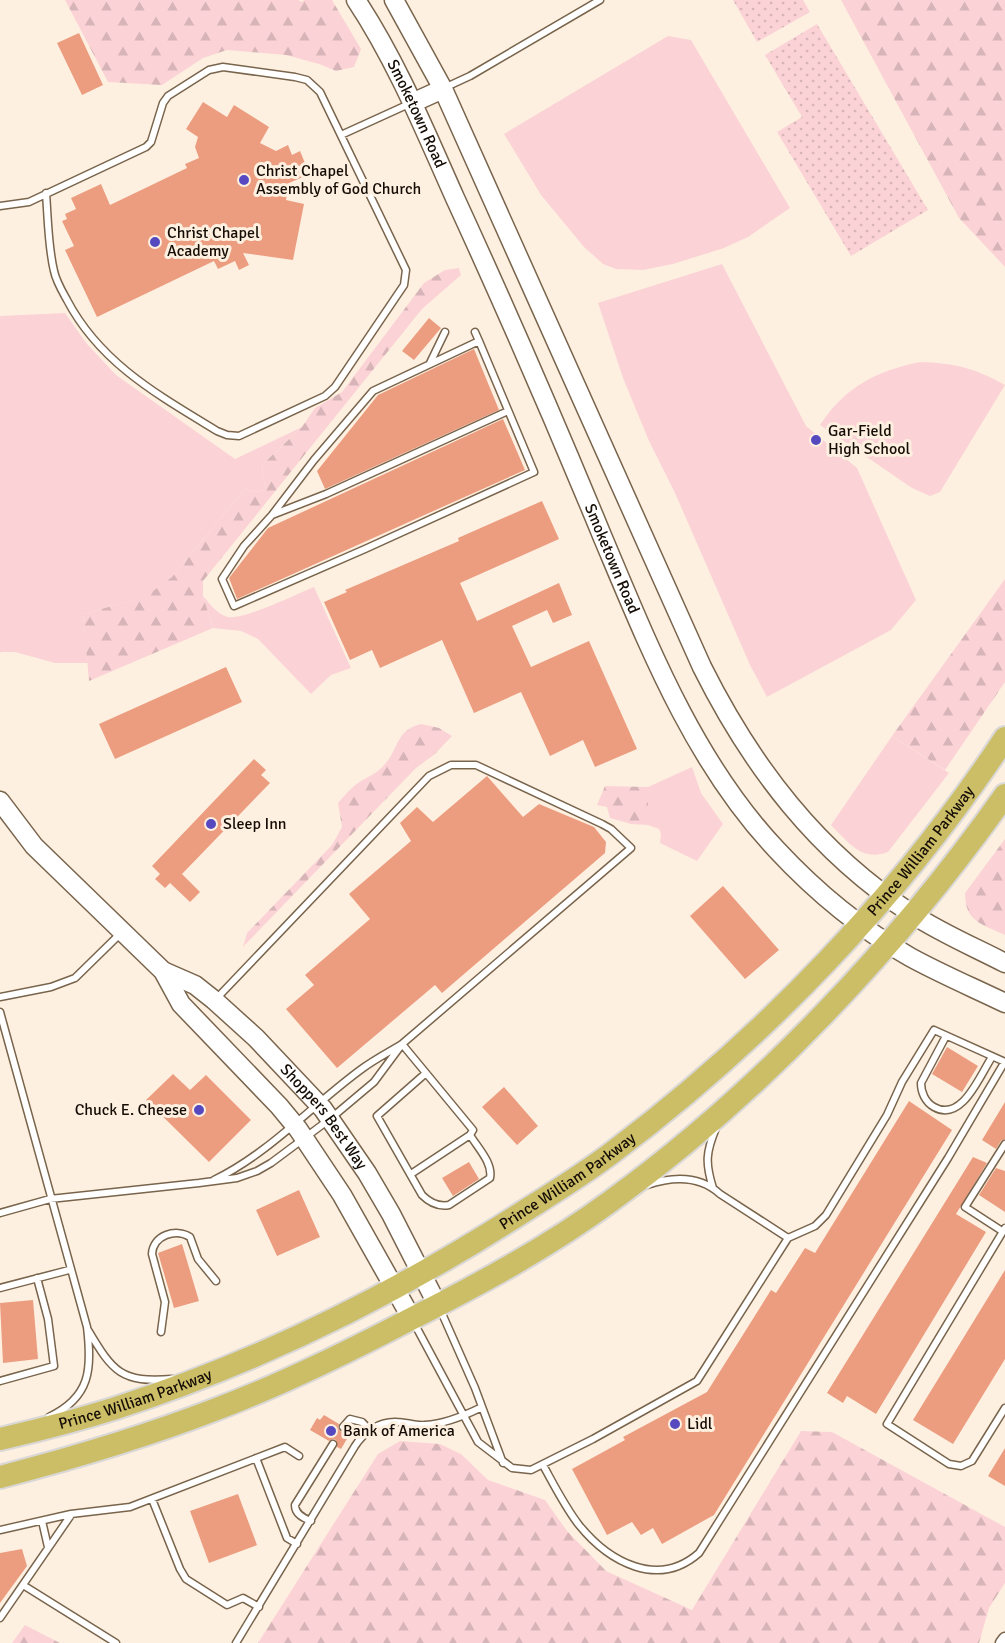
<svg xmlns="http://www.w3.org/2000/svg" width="1005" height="1643" font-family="Signika,sans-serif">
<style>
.grass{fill:#fbd3d7}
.forest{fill:url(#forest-firs)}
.park{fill:url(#park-dots)}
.building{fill:#ec9d80}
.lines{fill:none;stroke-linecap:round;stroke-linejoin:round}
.lane-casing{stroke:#79644c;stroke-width:9}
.street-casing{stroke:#79644c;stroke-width:15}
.secondary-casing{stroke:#79644c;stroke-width:21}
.highway-casing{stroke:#dad8d7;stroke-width:26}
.lane{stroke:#fff;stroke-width:6}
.street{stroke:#fff;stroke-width:12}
.secondary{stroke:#fff;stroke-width:18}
.highway{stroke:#ccbe67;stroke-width:22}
.poi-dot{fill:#5649c0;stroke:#fef0e0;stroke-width:2}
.labels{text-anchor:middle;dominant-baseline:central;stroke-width:6;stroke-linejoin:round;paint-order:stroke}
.street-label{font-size:16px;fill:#150d05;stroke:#fef0e0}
.poi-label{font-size:16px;fill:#150d05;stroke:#fef0e0;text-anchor:start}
</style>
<defs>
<pattern id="forest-firs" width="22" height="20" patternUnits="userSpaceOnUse" patternTransform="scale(1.5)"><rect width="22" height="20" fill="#fbd3d7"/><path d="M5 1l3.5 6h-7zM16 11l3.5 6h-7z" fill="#d6b4b7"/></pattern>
<pattern id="park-dots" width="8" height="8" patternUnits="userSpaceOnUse" patternTransform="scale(1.5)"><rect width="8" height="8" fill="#fbd3d7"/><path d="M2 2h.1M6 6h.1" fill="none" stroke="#d6b4b7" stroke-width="1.8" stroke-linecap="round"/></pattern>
</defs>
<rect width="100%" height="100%" fill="#fef0e0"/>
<path class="grass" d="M668,36L691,40L790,208L748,237L724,248L673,264L643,270L616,269L603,264L584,247L541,195L504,134Z
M722,264L806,426L857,468L916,600L891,630L767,697L750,665L675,493L649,441L623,378L598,303Z
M65,313L87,344L116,375L235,459L302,427L263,464L262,473L266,490L255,492L245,489L172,577L146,597L83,614L88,663H55L15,652H1L0,653V316Z
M920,362C954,363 975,368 1005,385L940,492L930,496L912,488L820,425C845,387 876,371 920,362Z
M314,587L351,668L331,675L311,694L258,639L241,631L213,628L203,596C210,604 218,615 228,617C244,620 297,594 314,587Z
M892,736L949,773L888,852C862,862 849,843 831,825Z
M692,767L701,793L723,824L697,861L660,843L661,834L659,829L648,825V787Z"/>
<path class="forest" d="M65,0H298L302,2L304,0H332L361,49L354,67L336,71L319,64L286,55L227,50L203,58L162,85L108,82Z
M841,0H1005V267L959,218Z
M459,268L461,275L422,309L203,581V596L213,628L89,681L83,614L145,597L172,577L245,489L255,492L266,490L262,473L263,464L302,427L315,408L342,392L424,283L445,270Z
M1005,579V682L945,770L892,736Z
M421,724L439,728L452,736L435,754L416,768L243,947L247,933L332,845L342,827L338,803C344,796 351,788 358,783C367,777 378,773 385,764C399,748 396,730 421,724Z
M605,786L648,787V825L631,824L610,818L607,807L597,805Z
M1005,839V935C982,924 965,922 965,893Z
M801,1431L832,1432L1005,1527V1583L989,1608L979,1643H258L378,1454L400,1441L440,1444L461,1454L488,1480L545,1500L567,1531L606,1571L692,1610Z
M25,1625L60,1643H12Z"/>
<path class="park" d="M733,0H803L810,12L757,42Z
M817,24L928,210L851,256L777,132L802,117L765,55Z"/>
<path class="building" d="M79,33L103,85L82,95L57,43Z
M203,102L227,117L234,105L269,127L260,143L276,151L288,145L292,155L300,151L305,163L298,167L303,177L289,183L286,200L304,204L293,260L243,253L249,265L239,270L235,261L218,269L214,261L97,317L65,250L74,246L62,221L67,219L65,214L76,209L71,198L101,184L110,205L187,168L185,164L199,158L195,147L198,137L186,129Z
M429,318L441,328L414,360L402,351Z
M474,349L499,410L325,489L317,471L378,395Z
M503,419L525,470L237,599L229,578L268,528Z
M542,501L559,539L460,583L477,621L559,583L572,615L553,623L547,610L512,626L531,667L589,641L637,749L595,767L583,740L550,756L521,692L474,713L442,640L380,668L372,650L350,660L324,602L347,592L345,590L459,541L458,538Z
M226,667L242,702L115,759L99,724Z
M254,759L266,770L261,775L270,783L182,874L200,892L190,902L170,883L165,888L155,879L160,874L152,866Z
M487,776L523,817L539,804L594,827L606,842L605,853L442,993L435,985L337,1068L286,1009L314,985L305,975L370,919L349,894L411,841L400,823L417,807L433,822Z
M723,886L779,950L745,979L690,916Z
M947,1047L978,1066L962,1092L932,1074Z
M173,1074L190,1090L206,1075L251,1120L209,1162L146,1100Z
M504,1087L538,1126L517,1145L482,1107Z
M909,1101L952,1130L714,1515L662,1544L653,1528L641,1535L632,1522L607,1535L572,1469L625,1440L623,1437L707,1392L771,1290L776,1293L805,1248L815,1253Z
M1005,1102V1139L1001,1141L996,1149L982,1140Z
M973,1157L987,1163L956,1214L986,1232L876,1414L847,1396L843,1403L827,1393Z
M469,1162L479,1179L453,1196L442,1178Z
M996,1168L1005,1171V1212L979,1195Z
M299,1190L320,1237L277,1256L256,1210Z
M182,1244L199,1301L174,1308L158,1253Z
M1005,1270V1359L953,1444L913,1420Z
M33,1300L38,1359L3,1363L0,1303Z
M324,1415L339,1424L338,1428L340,1431L344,1432L348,1430L351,1432L341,1449L337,1447L336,1440L333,1439L329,1441L310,1430L317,1418L320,1420Z
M1005,1448V1486L988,1476Z
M238,1494L257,1545L209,1563L190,1511Z
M22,1549L27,1566L0,1603V1553Z"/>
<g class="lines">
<defs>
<path id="lane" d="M444,88L470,76L600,0
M341,135L409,104
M0,206L29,202L146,147L151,142L163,103L168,96L209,70L223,67L295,77L307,80L320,92L406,270L404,285L335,387L325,396L239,436L227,435L217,431C158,395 100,363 67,300C62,291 56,281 54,271C48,246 48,219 46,193
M475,332L479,341L534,472L365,549L234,606L222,579L244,546L272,515L314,460L373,391L479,341
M430,363L445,332
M272,515L326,494L508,411
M0,997L51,987L75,978L122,932
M0,1012L87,1327C92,1369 91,1397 49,1417
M946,1036L921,1083C921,1092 925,1102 934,1107C962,1123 980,1075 992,1057
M402,1044L473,1130L470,1135L411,1174
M426,1073L377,1116L422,1195C430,1203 438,1207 449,1205L490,1178C493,1163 478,1148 470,1135
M214,1180C270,1153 313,1104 363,1068C375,1059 389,1052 402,1044L631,848L611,829L602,824L476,765H451L429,776L217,998
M647,1185C671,1177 699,1175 720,1194L788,1238
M713,1188C705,1163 706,1152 716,1128
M0,1213L50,1199L199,1183L237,1178L257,1171L271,1163L330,1119L374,1082L400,1047
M1005,1228L887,1424L949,1464L961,1466L972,1461L1005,1408
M1002,1231L965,1207L1005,1144
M0,1288L69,1270
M440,1309L475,1388L503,1463
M413,1321L478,1442L512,1468L531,1470L593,1439L697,1381L788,1238L815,1226L826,1215L887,1115L902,1082L934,1030L1005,1062
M88,1330C113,1372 121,1383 172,1379
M161,1332L165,1302L152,1254C153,1235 176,1228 190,1237L198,1259L216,1281
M0,1381L54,1366L48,1319L37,1278
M343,1427L350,1419L362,1422L370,1430
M256,1458L287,1538L297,1544
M543,1465C554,1485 565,1507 579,1525C609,1562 658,1589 699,1553L948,1158L1004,1063
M152,1499L180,1569L186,1579L227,1605L243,1598L259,1607
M42,1521L48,1547
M311,1521C303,1518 295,1514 295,1505L333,1444
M0,1530L71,1514L130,1507L285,1447L299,1456
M23,1585L116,1643
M0,1618L71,1515
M236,1643L355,1446C364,1432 379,1421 397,1422C406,1422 415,1426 425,1425C445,1424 464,1416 482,1407"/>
<path id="street" d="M1002,1643L1005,1639"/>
<g id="secondary">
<path id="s1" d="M356,0C397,62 425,131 455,198C507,311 556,424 603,538C649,647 694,762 776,849C815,891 861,929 910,957C941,974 974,988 1005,1003"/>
<path d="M394,0L443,89L702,667C752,767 817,852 912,914C941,933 974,947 1005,963"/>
<path d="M412,103L443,89"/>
<path d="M0,801L34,846L163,971L181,1004L279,1106L298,1129L342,1195L412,1319"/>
<path id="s2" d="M163,971L195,985L214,1000L256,1038L323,1109L367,1173L391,1214L438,1306"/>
</g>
<g id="highway">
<path id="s3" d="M0,1439C39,1430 78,1420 116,1408C259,1362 397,1293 523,1212C553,1193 584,1174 613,1152C764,1038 900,897 1005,738"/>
<path d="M0,1477C73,1458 144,1437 214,1410C281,1385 344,1354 407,1321C478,1285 547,1248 611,1201C760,1093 899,945 1005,795"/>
</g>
</defs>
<use href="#lane" class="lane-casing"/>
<use href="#street" class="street-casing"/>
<use href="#secondary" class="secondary-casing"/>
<use href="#highway" class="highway-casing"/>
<use href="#lane" class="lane"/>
<use href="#street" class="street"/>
<use href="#secondary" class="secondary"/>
<use href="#highway" class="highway"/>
</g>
<g class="poi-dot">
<circle cx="244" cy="180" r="6"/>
<circle cx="155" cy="242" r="6"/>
<circle cx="816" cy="440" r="6"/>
<circle cx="211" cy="824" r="6"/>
<circle cx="199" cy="1110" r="6"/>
<circle cx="675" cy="1424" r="6"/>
<circle cx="331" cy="1431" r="6"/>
</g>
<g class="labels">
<g class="street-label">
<text stroke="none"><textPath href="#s1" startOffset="129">Smoketown Road</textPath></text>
<text stroke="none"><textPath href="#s1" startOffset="615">Smoketown Road</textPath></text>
<text stroke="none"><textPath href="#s3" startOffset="1113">Prince William Parkway</textPath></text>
<text stroke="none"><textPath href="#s2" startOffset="220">Shoppers Best Way</textPath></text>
<text stroke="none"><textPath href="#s3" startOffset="627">Prince William Parkway</textPath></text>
<text stroke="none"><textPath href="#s3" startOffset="141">Prince William Parkway</textPath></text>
</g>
<g class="poi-label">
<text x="256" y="171">Christ Chapel<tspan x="256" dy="18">Assembly of God Church</tspan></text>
<text x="167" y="233">Christ Chapel<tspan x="167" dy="18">Academy</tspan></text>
<text x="828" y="431">Gar-Field<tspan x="828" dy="18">High School</tspan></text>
<text x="223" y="824">Sleep Inn</text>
<text x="187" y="1110" text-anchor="end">Chuck E. Cheese</text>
<text x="687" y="1424">Lidl</text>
<text x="343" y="1431">Bank of America</text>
</g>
</g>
</svg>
